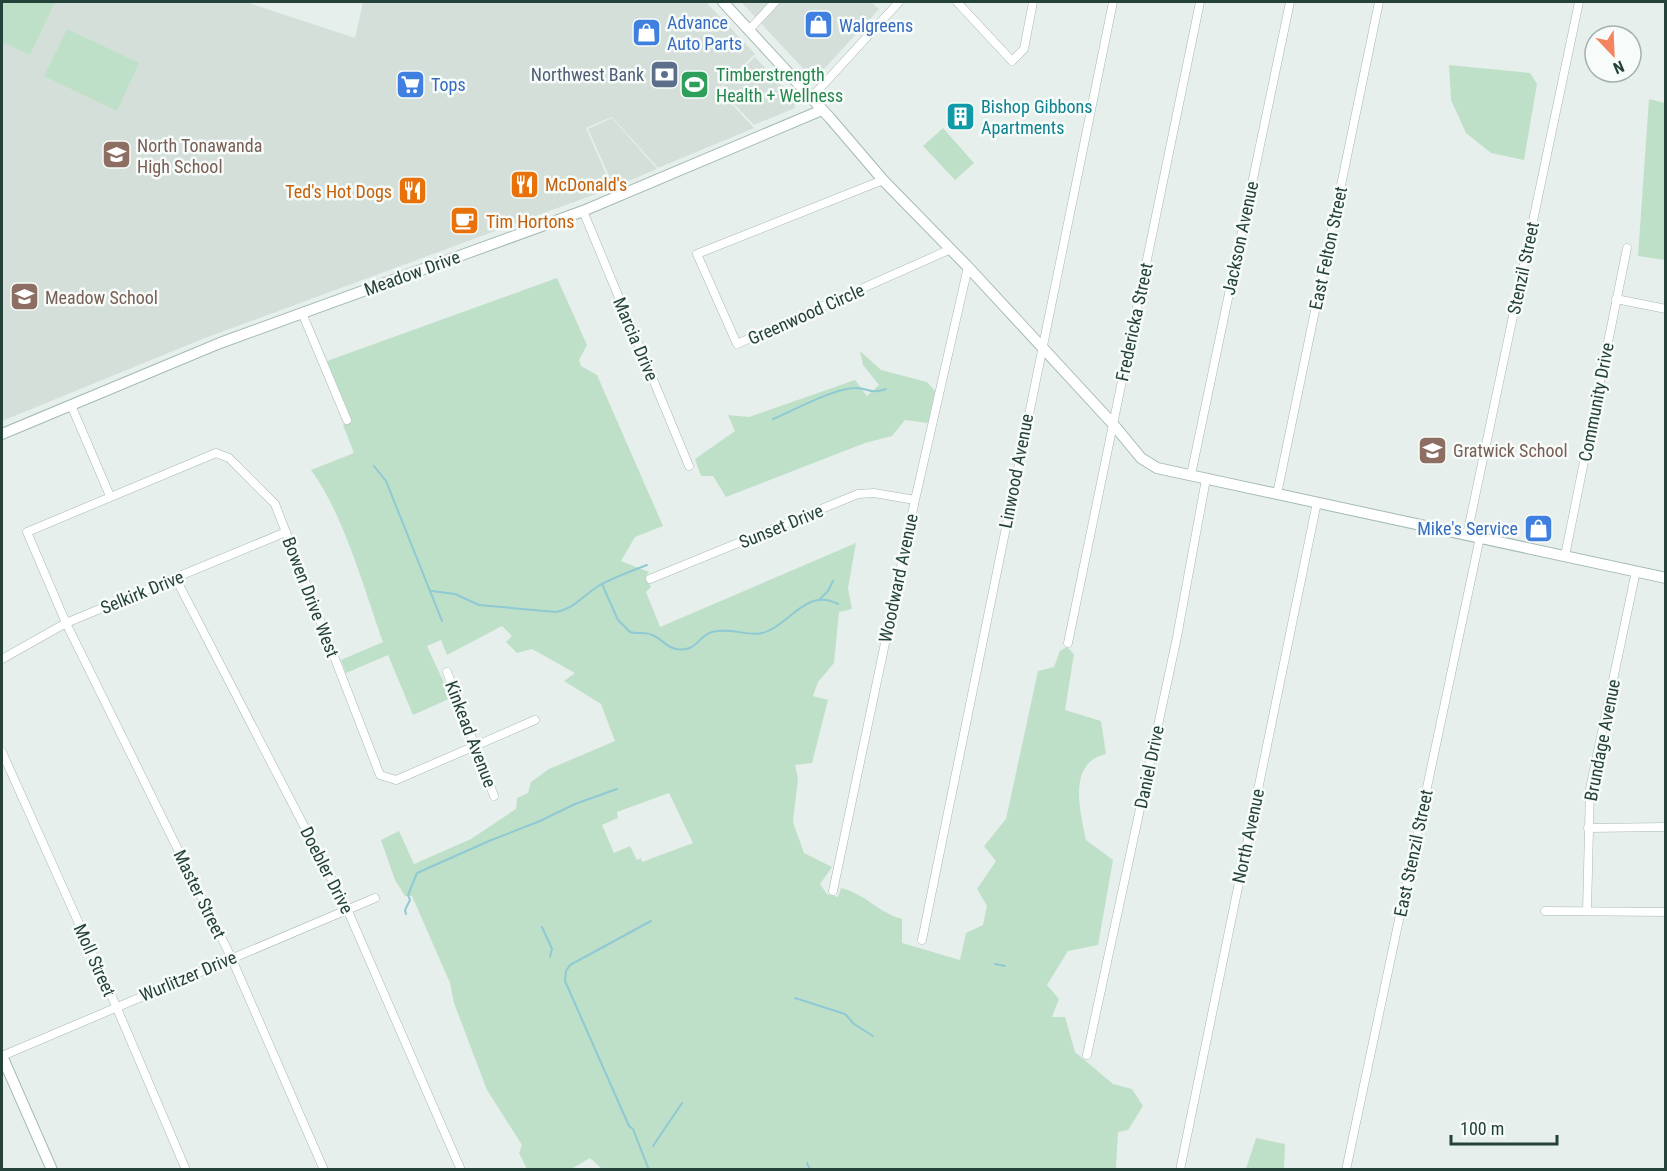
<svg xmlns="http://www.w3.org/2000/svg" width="1667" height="1171" font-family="'Roboto Condensed',sans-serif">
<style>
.built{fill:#d4dfda}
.green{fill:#bfe0c8;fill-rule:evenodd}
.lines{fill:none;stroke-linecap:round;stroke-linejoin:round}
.stream{stroke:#8ec9d4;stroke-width:2}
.street-casing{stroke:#a8b8b2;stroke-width:9}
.secondary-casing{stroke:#a4bbb3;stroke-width:12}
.street{stroke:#fff;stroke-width:8}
.secondary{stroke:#fff;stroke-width:10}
.labels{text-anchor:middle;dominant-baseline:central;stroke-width:5;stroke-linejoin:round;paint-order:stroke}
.shop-label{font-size:18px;fill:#366cbe;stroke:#f7fbf9;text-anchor:start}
.service-label{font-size:18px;fill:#4e5e75;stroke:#f7fbf9;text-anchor:end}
.leisure-label{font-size:18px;fill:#27864d;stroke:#f7fbf9;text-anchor:start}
.culture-label{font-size:18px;fill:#0d838f;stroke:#f7fbf9;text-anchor:start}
.education-label{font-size:18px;fill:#785e54;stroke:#f7fbf9;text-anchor:start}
.food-label{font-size:18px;fill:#c56008;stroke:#f7fbf9;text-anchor:start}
.street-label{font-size:18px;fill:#24423a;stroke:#f7fbf9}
</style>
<rect width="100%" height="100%" fill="#e6efeb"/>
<path class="built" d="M2,2H246L355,38L363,2H706L755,54L718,89L754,128L658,168L612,117L586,128L612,188L205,338L2,421Z
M741,2H871L879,9L814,80Z
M755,57L794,99L795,108L754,125L720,89Z
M612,118L657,169L614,187L588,129Z"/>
<path class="green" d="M2,2H55L30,55L2,42Z
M67,29L139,63L117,111L44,76Z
M1449,65L1530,73L1537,84L1524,160L1491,153L1466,133L1451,100Z
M1649,99L1665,103V260L1638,256Z
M943,128L974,163L955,180L923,146Z
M557,278L587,345L579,360L581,366L597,375L663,526L635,537L621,561L649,572L646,576L651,587L646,592L660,627L856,543L848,588L852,609L839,612L834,663L818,682L813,696L828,700L812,763L795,765L798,778L793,822L804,853L832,867L820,884L827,894L838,897L841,888C866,894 877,912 902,919V943L960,960L966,933L983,925L987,906L977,889L996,861L984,846L1006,819L1038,671L1054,667L1060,651L1067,647L1074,654L1065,710L1101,721L1106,754C1067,763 1080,810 1086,840L1113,860L1098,945L1068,951L1047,985L1059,999L1052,1017H1065L1075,1052L1113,1084L1132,1089L1143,1106L1128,1130L1118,1132L1116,1169L603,1170L590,1158L571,1169H527L519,1153L522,1145L487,1090L454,1003L450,983L412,896H405L395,880L381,840L399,831L414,864L471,839L516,809L517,798L528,793L531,782L549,769L615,741L601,704L564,681L575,673L532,649L517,653L506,642L512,636L502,626L447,655L441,640L427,646L451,698L413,715L388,655L346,673L341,660L383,642C364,589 344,515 311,470L354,453L343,425L352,421L327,361ZM669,793L693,843L642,862L641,858L637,860L630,846L614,853L602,825L618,818L617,812Z
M860,351L881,370L927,382L935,391L928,423L905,420L892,436L865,443L726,497L713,476H701L695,459L735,431L728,415L749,417L855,380L867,396L879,385L863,365Z
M1256,1138L1285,1144L1284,1169H1246Z"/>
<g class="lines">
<path class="stream" d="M773,419C794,410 833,389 854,388C868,387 869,395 886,389
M374,466L386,481L442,621
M602,584L618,620L630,632C637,634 646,632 652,635C661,638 666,647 676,649C696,653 698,636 712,632C732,626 752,640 770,630C794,618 808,589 838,604
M432,591L455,594L479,605L556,612C576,608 583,595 600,585C615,577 631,571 647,565
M819,600L828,591L833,581
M406,914L405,910L410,900L408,895L417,873L489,841L540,821L575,804L617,789
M542,927L552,949L550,957
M995,964L1005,966
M795,998L845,1014L854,1024L873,1036
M653,1146L682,1103
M807,1163L810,1170
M649,1170L633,1129L629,1126L565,981L566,971L570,965L651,921"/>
<defs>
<path id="street" d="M957,2L1012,61L1024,49L1033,2
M749,30L775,2
M811,98L899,2
M883,180L697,254L737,344L951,249
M583,211L689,466
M1616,299L1666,309
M302,313L347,420
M71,405L110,496
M1191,475L1290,2
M1277,494L1379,2
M1467,535L1579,2
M1565,556L1627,248
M176,579L347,909L461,1170
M650,579L858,494L874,493L915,500
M1068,643L1200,2
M2,659L66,623L286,532
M447,672L494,796
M2,752L116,1006L186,1170
M1588,828L1666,827
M833,891L915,500L968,267
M1545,911L1666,912
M1587,911L1590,789L1636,571
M922,940L1113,2
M1087,1055L1177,637L1206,479
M2,1056L375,898
M324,1170L231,957L66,623L27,532L216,453L229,458L275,504L380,775L396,780L535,720
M1180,1170L1317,502
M1346,1170L1480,537"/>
<path id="secondary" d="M723,2L830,118L883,180L968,267L1113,424L1141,458L1157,468L1666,578
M2,434L220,343L583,211L822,110
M2,1056L52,1170"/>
</defs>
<use href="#street" class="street-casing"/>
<use href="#secondary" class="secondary-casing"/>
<use href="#street" class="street"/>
<use href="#secondary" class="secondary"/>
</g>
<defs>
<symbol id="shop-square" viewBox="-11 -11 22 22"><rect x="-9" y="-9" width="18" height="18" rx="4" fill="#3f7fe0" stroke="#f7fbf9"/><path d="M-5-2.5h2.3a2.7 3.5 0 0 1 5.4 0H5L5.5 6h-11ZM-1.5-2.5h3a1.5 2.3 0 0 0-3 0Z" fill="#fff"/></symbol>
<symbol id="bank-square" viewBox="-11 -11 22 22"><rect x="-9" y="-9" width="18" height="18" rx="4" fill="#5c6f8a" stroke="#f7fbf9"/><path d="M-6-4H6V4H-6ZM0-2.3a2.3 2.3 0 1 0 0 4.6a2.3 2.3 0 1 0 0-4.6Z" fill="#fff"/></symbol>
<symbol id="supermarket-square" viewBox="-11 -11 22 22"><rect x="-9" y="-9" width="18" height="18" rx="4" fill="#3f7fe0" stroke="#f7fbf9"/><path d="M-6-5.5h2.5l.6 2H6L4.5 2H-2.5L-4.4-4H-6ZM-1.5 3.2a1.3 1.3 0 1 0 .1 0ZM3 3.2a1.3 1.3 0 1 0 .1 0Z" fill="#fff"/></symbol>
<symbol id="stadium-square" viewBox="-11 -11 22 22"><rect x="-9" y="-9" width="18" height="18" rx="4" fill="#2e9e5b" stroke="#f7fbf9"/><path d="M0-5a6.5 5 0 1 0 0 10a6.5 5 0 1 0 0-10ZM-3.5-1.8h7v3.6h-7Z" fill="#fff"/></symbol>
<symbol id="building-square" viewBox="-11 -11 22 22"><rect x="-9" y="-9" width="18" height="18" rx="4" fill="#0f9aa8" stroke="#f7fbf9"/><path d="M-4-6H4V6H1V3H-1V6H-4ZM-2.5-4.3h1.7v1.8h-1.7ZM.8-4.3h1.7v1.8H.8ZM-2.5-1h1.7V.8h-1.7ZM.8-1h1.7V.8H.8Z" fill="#fff"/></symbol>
<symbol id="school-square" viewBox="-11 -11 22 22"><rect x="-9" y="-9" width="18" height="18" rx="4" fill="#8d6e63" stroke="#f7fbf9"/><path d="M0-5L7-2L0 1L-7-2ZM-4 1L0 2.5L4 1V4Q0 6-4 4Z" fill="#fff"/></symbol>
<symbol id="restaurant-square" viewBox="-11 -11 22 22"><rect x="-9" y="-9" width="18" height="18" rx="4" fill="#e8710a" stroke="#f7fbf9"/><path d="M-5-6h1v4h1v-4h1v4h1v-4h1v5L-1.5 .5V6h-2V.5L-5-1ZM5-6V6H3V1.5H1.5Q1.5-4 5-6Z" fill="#fff"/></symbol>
<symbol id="cafe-square" viewBox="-11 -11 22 22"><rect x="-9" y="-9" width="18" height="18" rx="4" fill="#e8710a" stroke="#f7fbf9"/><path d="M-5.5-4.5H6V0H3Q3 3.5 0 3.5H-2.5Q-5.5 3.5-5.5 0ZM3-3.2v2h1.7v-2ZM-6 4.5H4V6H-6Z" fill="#fff"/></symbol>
</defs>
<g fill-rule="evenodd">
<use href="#shop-square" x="802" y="8" width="33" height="33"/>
<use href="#shop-square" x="630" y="16" width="33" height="33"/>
<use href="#bank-square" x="648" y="58" width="33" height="33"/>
<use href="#supermarket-square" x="394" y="68" width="33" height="33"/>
<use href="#stadium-square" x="678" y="68" width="33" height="33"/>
<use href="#building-square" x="944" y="100" width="33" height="33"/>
<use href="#school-square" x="100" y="138" width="33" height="33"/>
<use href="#restaurant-square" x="508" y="168" width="33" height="33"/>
<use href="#restaurant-square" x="396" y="174" width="33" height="33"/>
<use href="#cafe-square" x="448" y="204" width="33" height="33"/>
<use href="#school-square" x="8" y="280" width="33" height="33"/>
<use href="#school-square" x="1416" y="434" width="33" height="33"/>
<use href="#shop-square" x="1522" y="512" width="33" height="33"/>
</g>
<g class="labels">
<g class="shop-label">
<text x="667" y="22">Advance<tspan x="667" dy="21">Auto Parts</tspan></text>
<text x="839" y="25">Walgreens</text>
<text x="431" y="84">Tops</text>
<text x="1518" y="528" text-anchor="end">Mike's Service</text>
</g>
<g class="service-label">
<text x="644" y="74">Northwest Bank</text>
</g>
<g class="leisure-label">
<text x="716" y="74">Timberstrength<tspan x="716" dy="21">Health + Wellness</tspan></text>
</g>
<g class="culture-label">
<text x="981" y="106">Bishop Gibbons<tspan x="981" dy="21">Apartments</tspan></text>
</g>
<g class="education-label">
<text x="137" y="145">North Tonawanda<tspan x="137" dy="21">High School</tspan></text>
<text x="45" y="297">Meadow School</text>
<text x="1453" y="450">Gratwick School</text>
</g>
<g class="food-label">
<text x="545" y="184">McDonald's</text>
<text x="392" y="191" text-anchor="end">Ted's Hot Dogs</text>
<text x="486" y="221">Tim Hortons</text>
</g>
<g class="street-label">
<text transform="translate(1240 238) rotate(-78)">Jackson Avenue</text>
<text transform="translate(1328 248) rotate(-78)">East Felton Street</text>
<text transform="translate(1523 268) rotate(-78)">Stenzil Street</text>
<text transform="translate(412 273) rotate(-20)">Meadow Drive</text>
<text transform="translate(806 314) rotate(-24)">Greenwood Circle</text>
<text transform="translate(1134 322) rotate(-78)">Fredericka Street</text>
<text transform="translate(636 339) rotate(67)">Marcia Drive</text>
<text transform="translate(1596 402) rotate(-79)">Community Drive</text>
<text transform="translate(1016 471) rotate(-79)">Linwood Avenue</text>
<text transform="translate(781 526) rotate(-22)">Sunset Drive</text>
<text transform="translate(898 578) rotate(-78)">Woodward Avenue</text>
<text transform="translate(142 592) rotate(-22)">Selkirk Drive</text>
<text transform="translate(311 597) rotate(69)">Bowen Drive West</text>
<text transform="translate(471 734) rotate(69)">Kinkead Avenue</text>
<text transform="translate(1602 740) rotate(-79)">Brundage Avenue</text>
<text transform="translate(1149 767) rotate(-78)">Daniel Drive</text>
<text transform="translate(1248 836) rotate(-78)">North Avenue</text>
<text transform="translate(1413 853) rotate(-78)">East Stenzil Street</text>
<text transform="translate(327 870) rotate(63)">Doebler Drive</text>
<text transform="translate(200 894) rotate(64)">Master Street</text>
<text transform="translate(95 960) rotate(66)">Moll Street</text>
<text transform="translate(188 976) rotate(-23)">Wurlitzer Drive</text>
</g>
</g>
<rect width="1667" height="1171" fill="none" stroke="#24423a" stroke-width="6"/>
<g transform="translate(1613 54) rotate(157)"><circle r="28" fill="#f7fbf9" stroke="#a3b1ad" stroke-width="1.5"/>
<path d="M0-4.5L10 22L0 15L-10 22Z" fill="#f4845f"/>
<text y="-9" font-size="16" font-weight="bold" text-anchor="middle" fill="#24423a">N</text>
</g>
<path d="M1451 1135v9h106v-9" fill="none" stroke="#24423a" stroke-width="3"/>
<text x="1460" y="1135" font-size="18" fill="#24423a" stroke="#f7fbf9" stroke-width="4.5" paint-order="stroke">100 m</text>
</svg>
